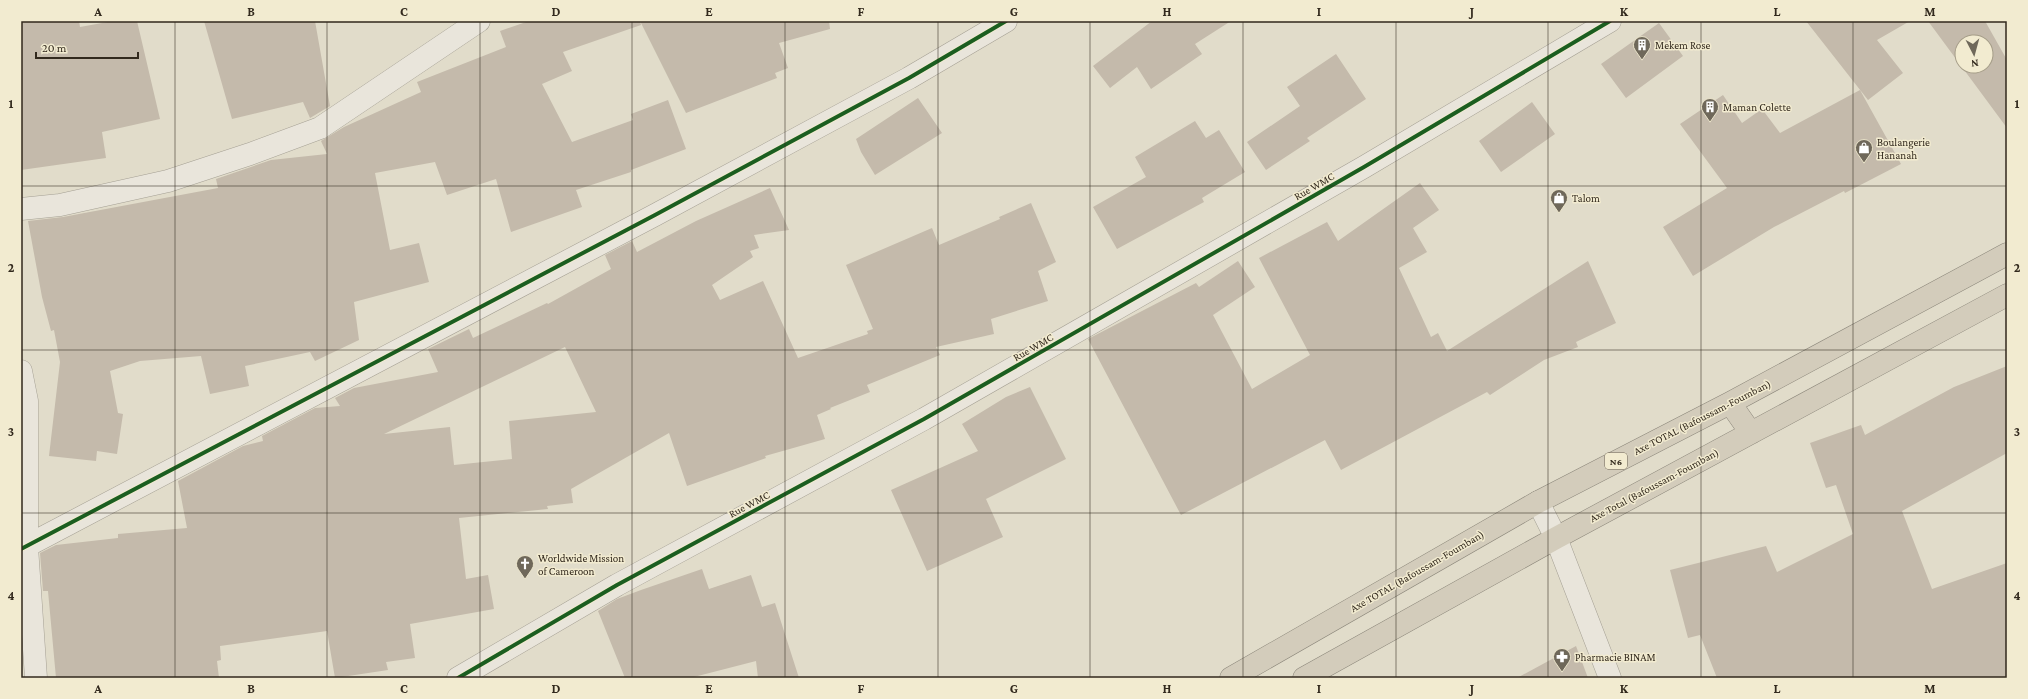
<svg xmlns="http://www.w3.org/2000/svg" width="2028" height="699" font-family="'Crimson Pro',serif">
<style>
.building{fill:#c4baab;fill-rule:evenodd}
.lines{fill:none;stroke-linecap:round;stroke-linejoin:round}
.minor-casing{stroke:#a5a094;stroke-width:23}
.highway-casing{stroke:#8b867a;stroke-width:23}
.minor{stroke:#e9e5db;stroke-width:22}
.highway{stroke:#d3ccbb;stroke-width:22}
.cycleway-casing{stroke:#f2ebd0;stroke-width:6}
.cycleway{stroke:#1b5e20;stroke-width:4}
.grid{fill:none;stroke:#32291d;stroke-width:1;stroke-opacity:0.55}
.labels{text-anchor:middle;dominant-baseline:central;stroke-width:3;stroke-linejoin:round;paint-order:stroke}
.shield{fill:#f2ebd0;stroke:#6c6353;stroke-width:1}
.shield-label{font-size:10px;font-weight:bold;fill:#32291d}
.poi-label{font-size:11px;fill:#32291d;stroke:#f2ebd0;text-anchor:start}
.street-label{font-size:11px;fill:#32291d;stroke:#f2ebd0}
.neatline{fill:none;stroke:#32291d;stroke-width:1.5}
.grid-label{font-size:13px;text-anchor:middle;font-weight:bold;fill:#32291d}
</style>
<rect width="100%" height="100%" fill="#e1dcca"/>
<path class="building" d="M21,21H79L80,27L113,21H137L160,119L102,132L106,158L21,170Z
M204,21H315L330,106L310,118L303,102L232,119Z
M529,21H640L641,25L563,52L572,71L542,84L572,142L633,120L631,114L668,100L686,149L631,170V172L576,190L582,207L511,232L496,179L447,195L435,162L375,173L390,250L419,243L429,282L354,302L359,340L315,361L310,352L245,366L249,386L210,394L201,356L140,361L110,371L118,413L123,414L117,454L97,451L96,461L49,456L60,362L54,330L51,331L42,297L28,221L63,217L218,188L216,179L271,160L327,154L321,141L344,127L421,92L417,82L506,47L500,31Z
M640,21H829L830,29L779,43L788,68L775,73L777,78L686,113Z
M1152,21H1231L1195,44L1202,54L1151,89L1137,67L1110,88L1093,66Z
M1806,21H1910L1877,40L1903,73L1868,100Z
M1928,21H1985L2007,60V128ZM1962,42H1986V66H1962Z
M1659,23L1683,56L1626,98L1601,64Z
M1336,54L1366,99L1307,138L1310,141L1266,170L1247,142L1300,106L1287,87Z
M1860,90L1901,164L1845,193L1844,191L1774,227L1693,276L1663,227L1727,188L1680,124L1723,95L1742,123L1762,109L1780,133Z
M918,98L942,133L875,175L861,152L856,139Z
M1532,102L1555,134L1501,172L1479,141Z
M1195,121L1206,138L1219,130L1245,172L1202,198L1204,202L1117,249L1093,207L1146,177L1135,157Z
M1420,183L1439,210L1413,228L1427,252L1399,268L1431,337L1438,333L1447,351L1588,261L1616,323L1576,342L1578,347L1544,360L1490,395L1487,392L1341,470L1325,440L1181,515L1088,339L1196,283L1199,287L1238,261L1255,287L1213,315L1252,389L1310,355L1259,258L1327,222L1338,241Z
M770,188L789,230L754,235L759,248L750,251L753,257L712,285L720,300L763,281L798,358L868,334L867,331L873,329L846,265L932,228L939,245L1000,219L999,217L1031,203L1056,262L1038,271L1048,301L991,319L994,334L936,347L940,355L867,385L870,392L830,408L831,409L817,415L825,439L765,456L766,458L687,486L669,433L571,489L573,503L547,506L548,509L459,518L466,579L488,575L494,609L410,624L415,658L386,662L388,670L335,678L327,631L220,646L221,660L217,661L219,678H56L48,591H43L40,553L56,545L118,538V534L187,528L178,481L243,446L263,441L262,436L315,408L340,406L335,398L354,388L438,372L428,349L469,329L473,338L547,303L548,304L611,269L605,255L632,241L637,252L696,221ZM565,347L596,412L509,421L512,459L454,465L450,427L384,434Z
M2007,366V453L1902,511L1932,589L2007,563V678H1717L1700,635L1688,638L1670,570L1766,546L1777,572L1853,534L1836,485L1826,488L1810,443L1861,425L1865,435L1954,387Z
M1030,387L1066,459L986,499L1003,537L927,571L891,490L978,451L962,424L1006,397Z
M702,569L709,589L751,575L762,607L775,603L799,678H758L756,661L690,678H625L598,611L617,599L641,590Z
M1576,646L1588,678H1517Z"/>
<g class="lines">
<defs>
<path id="minor" d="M21,209L60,205L168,181L250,154L320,128L479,21
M21,371L27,401V547L36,678
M1538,502L1556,538L1610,678
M21,549L655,215L909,78L1006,21
M458,678L617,585L924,419L1364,167L1610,21"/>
<path id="highway" d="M1730,403L1751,433
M1231,678L1538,502L1730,403L2007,254
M1304,678L1556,538L2007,295"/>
</defs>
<use href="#minor" class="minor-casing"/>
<use href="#highway" class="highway-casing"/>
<use href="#minor" class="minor"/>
<use href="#highway" class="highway"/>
<defs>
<path id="cycleway" d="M21,549L655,215L909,78L1006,21
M458,678L617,585L924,419L1364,167L1610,21"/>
</defs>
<use href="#cycleway" class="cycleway-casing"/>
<use href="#cycleway" class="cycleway"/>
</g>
<path class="grid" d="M175,21V678M327,21V678M480,21V678M632,21V678M785,21V678M938,21V678M1090,21V678M1243,21V678M1396,21V678M1548,21V678M1701,21V678M1853,21V678M21,186H2007M21,350H2007M21,513H2007"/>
<defs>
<symbol id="building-pin" viewBox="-11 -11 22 30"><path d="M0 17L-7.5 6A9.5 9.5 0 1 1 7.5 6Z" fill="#6f685a" stroke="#f2ebd0"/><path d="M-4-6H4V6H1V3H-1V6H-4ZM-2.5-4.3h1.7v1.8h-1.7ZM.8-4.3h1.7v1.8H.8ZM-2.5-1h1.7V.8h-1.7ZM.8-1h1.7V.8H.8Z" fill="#fff"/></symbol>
<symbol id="shop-pin" viewBox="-11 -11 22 30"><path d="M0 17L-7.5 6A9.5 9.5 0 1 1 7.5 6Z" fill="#6f685a" stroke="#f2ebd0"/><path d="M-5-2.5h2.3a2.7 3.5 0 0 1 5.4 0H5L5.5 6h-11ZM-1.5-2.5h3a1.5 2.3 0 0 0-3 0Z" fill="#fff"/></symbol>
<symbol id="church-pin" viewBox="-11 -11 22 30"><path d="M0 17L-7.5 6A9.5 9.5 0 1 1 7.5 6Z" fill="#6f685a" stroke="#f2ebd0"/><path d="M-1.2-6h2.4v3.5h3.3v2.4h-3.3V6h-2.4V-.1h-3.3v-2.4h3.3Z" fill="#fff"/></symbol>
<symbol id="pharmacy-pin" viewBox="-11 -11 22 30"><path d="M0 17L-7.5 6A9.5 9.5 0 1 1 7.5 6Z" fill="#6f685a" stroke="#f2ebd0"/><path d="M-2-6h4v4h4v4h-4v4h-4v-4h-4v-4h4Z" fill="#fff"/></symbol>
</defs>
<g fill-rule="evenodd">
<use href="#building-pin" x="1632" y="35" width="20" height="27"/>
<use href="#building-pin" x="1700" y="97" width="20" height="27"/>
<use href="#shop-pin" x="1854" y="138" width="20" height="27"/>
<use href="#shop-pin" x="1549" y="188" width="20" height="27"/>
<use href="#church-pin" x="515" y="554" width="20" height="27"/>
<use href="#pharmacy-pin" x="1552" y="647" width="20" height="27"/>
</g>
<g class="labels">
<rect class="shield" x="1605" y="453" width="22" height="16" rx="3"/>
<g class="shield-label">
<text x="1616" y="461">N6</text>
</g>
<g class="poi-label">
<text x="1655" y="45">Mekem Rose</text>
<text x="1723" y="107">Maman Colette</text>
<text x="1877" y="142">Boulangerie<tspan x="1877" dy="13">Hananah</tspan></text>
<text x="1572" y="198">Talom</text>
<text x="538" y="558">Worldwide Mission<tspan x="538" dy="13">of Cameroon</tspan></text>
<text x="1575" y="657">Pharmacie BINAM</text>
</g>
<g class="street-label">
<text transform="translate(1314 186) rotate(-30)">Rue WMC</text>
<text transform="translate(1033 347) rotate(-30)">Rue WMC</text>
<text transform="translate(1702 417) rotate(-27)">Axe TOTAL (Bafoussam-Foumban)</text>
<text transform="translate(1654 485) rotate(-28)">Axe Total (Bafoussam-Foumban)</text>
<text transform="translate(749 504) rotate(-28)">Rue WMC</text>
<text transform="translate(1417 571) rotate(-30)">Axe TOTAL (Bafoussam-Foumban)</text>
</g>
</g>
<rect width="2028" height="699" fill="none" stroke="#f2ebd0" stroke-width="44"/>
<g transform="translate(1974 54) rotate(174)"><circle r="19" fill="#f2ebd0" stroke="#a59d88"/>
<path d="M0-3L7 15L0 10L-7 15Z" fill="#6f685a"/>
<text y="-6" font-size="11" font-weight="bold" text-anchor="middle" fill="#32291d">N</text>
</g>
<path d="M36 52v6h102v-6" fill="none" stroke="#32291d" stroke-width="2"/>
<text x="42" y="52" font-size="12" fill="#32291d" stroke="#f2ebd0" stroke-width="3" paint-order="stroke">20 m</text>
<rect x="22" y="22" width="1984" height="655" class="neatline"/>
<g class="grid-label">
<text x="98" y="16">A</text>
<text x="251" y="16">B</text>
<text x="404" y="16">C</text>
<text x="556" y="16">D</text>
<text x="709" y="16">E</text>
<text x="861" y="16">F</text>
<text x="1014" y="16">G</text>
<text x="1167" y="16">H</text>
<text x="1319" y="16">I</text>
<text x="1472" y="16">J</text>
<text x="1624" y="16">K</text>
<text x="1777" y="16">L</text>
<text x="1930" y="16">M</text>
<text x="11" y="108">1</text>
<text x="2017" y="108">1</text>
<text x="11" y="272">2</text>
<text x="2017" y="272">2</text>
<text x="11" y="436">3</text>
<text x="2017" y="436">3</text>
<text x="11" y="600">4</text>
<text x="2017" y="600">4</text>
<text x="98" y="693">A</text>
<text x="251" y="693">B</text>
<text x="404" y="693">C</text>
<text x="556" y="693">D</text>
<text x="709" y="693">E</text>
<text x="861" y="693">F</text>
<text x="1014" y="693">G</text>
<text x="1167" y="693">H</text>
<text x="1319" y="693">I</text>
<text x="1472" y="693">J</text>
<text x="1624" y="693">K</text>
<text x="1777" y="693">L</text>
<text x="1930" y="693">M</text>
</g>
</svg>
